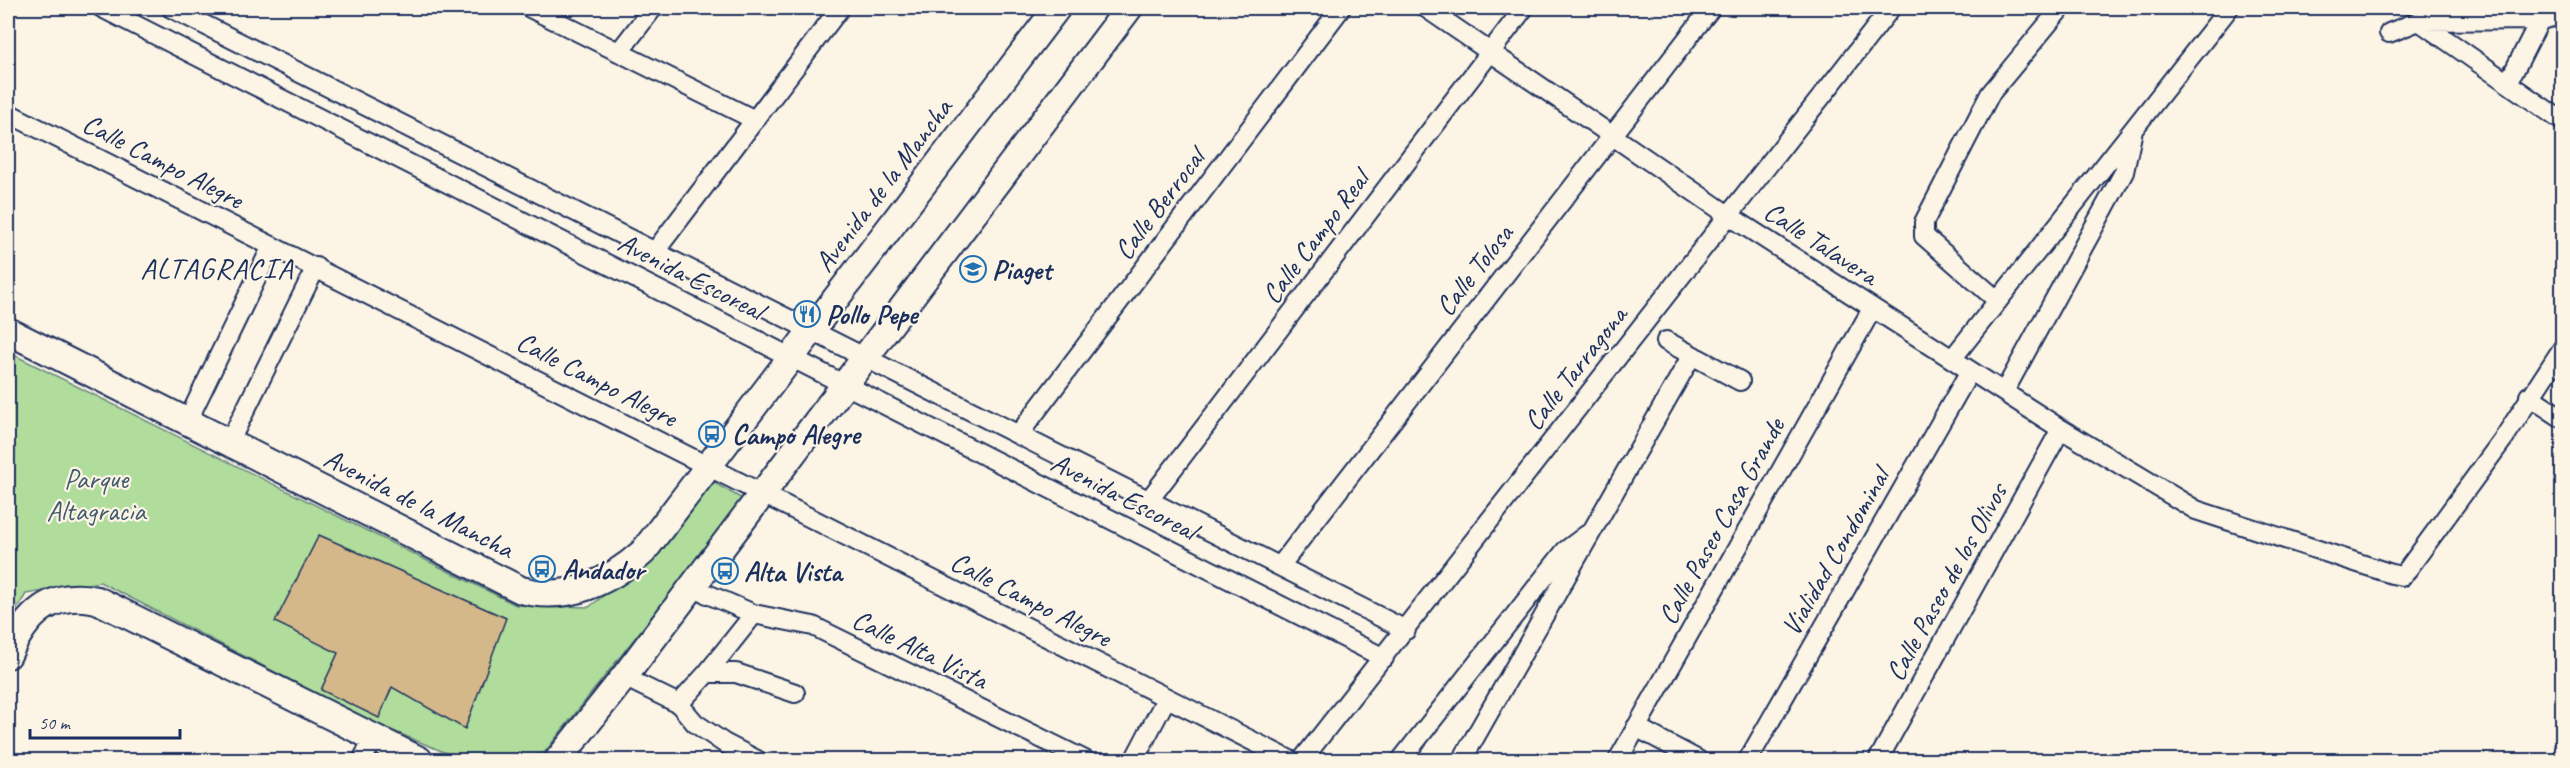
<svg xmlns="http://www.w3.org/2000/svg" width="2570" height="768" font-family="Caveat,sans-serif">
<style>
.green{fill:#b0dd9c;stroke:#66867d;stroke-width:1.5}
.building{fill:#d5b889;stroke:#1b2f5e;stroke-width:1.5}
.lines{fill:none;stroke-linecap:round;stroke-linejoin:round}
.street-casing{stroke:#1b2f5e;stroke-width:22}
.secondary-casing{stroke:#1b2f5e;stroke-width:30}
.street{stroke:#fcf5e5;stroke-width:18}
.secondary{stroke:#fcf5e5;stroke-width:26}
.labels{text-anchor:middle;dominant-baseline:central;stroke-width:4.5;stroke-linejoin:round;paint-order:stroke}
.street-label{font-size:28px;fill:#1b2f5e;stroke:#fcf5e5}
.poi-label{font-size:28px;font-weight:bold;fill:#1b2f5e;stroke:#fcf5e5;text-anchor:start}
.park-label{font-size:28px;fill:#405a6e;stroke:#fcf5e5}
.neighbourhood-label{font-size:30px;letter-spacing:1.5px;fill:#1b2f5e;stroke:#fcf5e5}
</style>
<rect width="100%" height="100%" fill="#fcf5e5"/>
<filter id="ink" filterUnits="userSpaceOnUse"><feTurbulence type="fractalNoise" baseFrequency=".0167" numOctaves="2"/><feDisplacementMap in="SourceGraphic" scale="12" xChannelSelector="R" yChannelSelector="G"/><feConvolveMatrix kernelMatrix="1 2 1 2 8 2 1 2 1" color-interpolation-filters="sRGB"/></filter>
<g filter="url(#ink)">
<path class="green" d="M8,352L516,605L589,607L663,549L713,482L744,500L544,753L504,760H463L374,723L100,582L26,594L8,624Z"/>
<path class="building" d="M319,535L506,618L465,729L392,687L379,718L321,690L338,653L275,622Z"/>
<g class="lines">
<defs>
<path id="street" d="M102,8L1384,658
M171,8L1406,630
M530,8L755,120
M1426,8L1728,215L2061,429L2196,510L2392,574L2402,576L2408,569L2504,438L2562,349
M2419,21L2562,121
M2389,33L2419,21L2540,20L2562,15
M619,52L653,8
M2508,83L2540,20
M8,113L1290,760
M656,250L840,8
M1998,301L1924,236V222L1990,94L2061,8
M1666,341L1740,381
M1952,359L2229,8
M2004,392L2124,172L2132,135
M2529,396L2562,418
M187,422L272,246
M1019,434L1341,8
M229,443L316,267
M1149,500L1524,8
M1280,566L1711,8
M691,587L754,614L813,626L1085,760
M707,673L754,614
M624,677L679,704L695,723L724,743L757,760
M679,704L707,673H736L795,693
M1636,727L1698,760
M362,760L374,738
M1134,760L1166,699
M1302,760L1891,8
M1401,760L1565,551L1589,533
M1462,760L1692,355
M1618,760L1872,309
M1748,760L1970,371
M1878,760L2061,429"/>
<path id="secondary" d="M8,331L521,590C567,602 610,582 643,552L1057,8
M8,655C26,615 50,590 97,600L419,760
M558,760L624,677L1129,8"/>
</defs>
<use href="#street" class="street-casing"/>
<use href="#secondary" class="secondary-casing"/>
<use href="#street" class="street"/>
<use href="#secondary" class="secondary"/>
</g>
</g>
<defs>
<symbol id="school-ring" viewBox="-11 -11 22 22"><circle r="9.5" fill="#fcf5e5" stroke="#1f6fb2" stroke-width="1.5"/><path d="M0-5L7-2L0 1L-7-2ZM-4 1L0 2.5L4 1V4Q0 6-4 4Z" fill="#1f6fb2"/></symbol>
<symbol id="restaurant-ring" viewBox="-11 -11 22 22"><circle r="9.5" fill="#fcf5e5" stroke="#1f6fb2" stroke-width="1.5"/><path d="M-5-6h1v4h1v-4h1v4h1v-4h1v5L-1.5 .5V6h-2V.5L-5-1ZM5-6V6H3V1.5H1.5Q1.5-4 5-6Z" fill="#1f6fb2"/></symbol>
<symbol id="bus-ring" viewBox="-11 -11 22 22"><circle r="9.5" fill="#fcf5e5" stroke="#1f6fb2" stroke-width="1.5"/><path d="M-5-6H5V4H4V6H2V4H-2V6H-4V4H-5ZM-3.5-4V0h7V-4ZM-3.5 1.2v1.5H-2V1.2ZM2 1.2v1.5H3.5V1.2Z" fill="#1f6fb2"/></symbol>
</defs>
<g fill-rule="evenodd">
<use href="#school-ring" x="958" y="254" width="30" height="30"/>
<use href="#restaurant-ring" x="792" y="299" width="30" height="30"/>
<use href="#bus-ring" x="697" y="419" width="30" height="30"/>
<use href="#bus-ring" x="527" y="554" width="30" height="30"/>
<use href="#bus-ring" x="710" y="556" width="30" height="30"/>
</g>
<g class="labels">
<g class="street-label">
<text transform="translate(163 161) rotate(27)">Calle Campo Alegre</text>
<text transform="translate(883 185) rotate(-53)">Avenida de la Mancha</text>
<text transform="translate(1159 204) rotate(-53)">Calle Berrocal</text>
<text transform="translate(1315 237) rotate(-53)">Calle Campo Real</text>
<text transform="translate(1821 243) rotate(33)">Calle Talavera</text>
<text transform="translate(1474 270) rotate(-52)">Calle Tolosa</text>
<text transform="translate(691 276) rotate(27)">Avenida Escoreal</text>
<text transform="translate(1575 368) rotate(-52)">Calle Tarragona</text>
<text transform="translate(597 379) rotate(27)">Calle Campo Alegre</text>
<text transform="translate(1124 496) rotate(27)">Avenida Escoreal</text>
<text transform="translate(419 503) rotate(27)">Avenida de la Mancha</text>
<text transform="translate(1721 521) rotate(-61)">Calle Paseo Casa Grande</text>
<text transform="translate(1835 552) rotate(-60)">Vialidad Condominal</text>
<text transform="translate(1946 582) rotate(-61)">Calle Paseo de los Olivos</text>
<text transform="translate(1031 599) rotate(27)">Calle Campo Alegre</text>
<text transform="translate(920 649) rotate(26)">Calle Alta Vista</text>
</g>
<g class="poi-label">
<text x="992" y="269">Piaget</text>
<text x="826" y="314">Pollo Pepe</text>
<text x="732" y="434">Campo Alegre</text>
<text x="562" y="569">Andador</text>
<text x="744" y="571">Alta Vista</text>
</g>
<g class="park-label">
<text x="96" y="478">Parque<tspan x="96" dy="32">Altagracia</tspan></text>
</g>
<g class="neighbourhood-label">
<text x="217" y="268">ALTAGRACIA</text>
</g>
</g>
<rect width="2570" height="768" fill="none" stroke="#fcf5e5" stroke-width="30"/>
<rect x="15" y="15" width="2540" height="738" fill="none" stroke="#1b2f5e" stroke-width="2" filter="url(#ink)"/>
<path d="M30 729v9h150v-9" fill="none" stroke="#1b2f5e" stroke-width="3"/>
<text x="39" y="729" font-size="18" fill="#1b2f5e" stroke="#fcf5e5" stroke-width="4.5" paint-order="stroke">50 m</text>
</svg>
